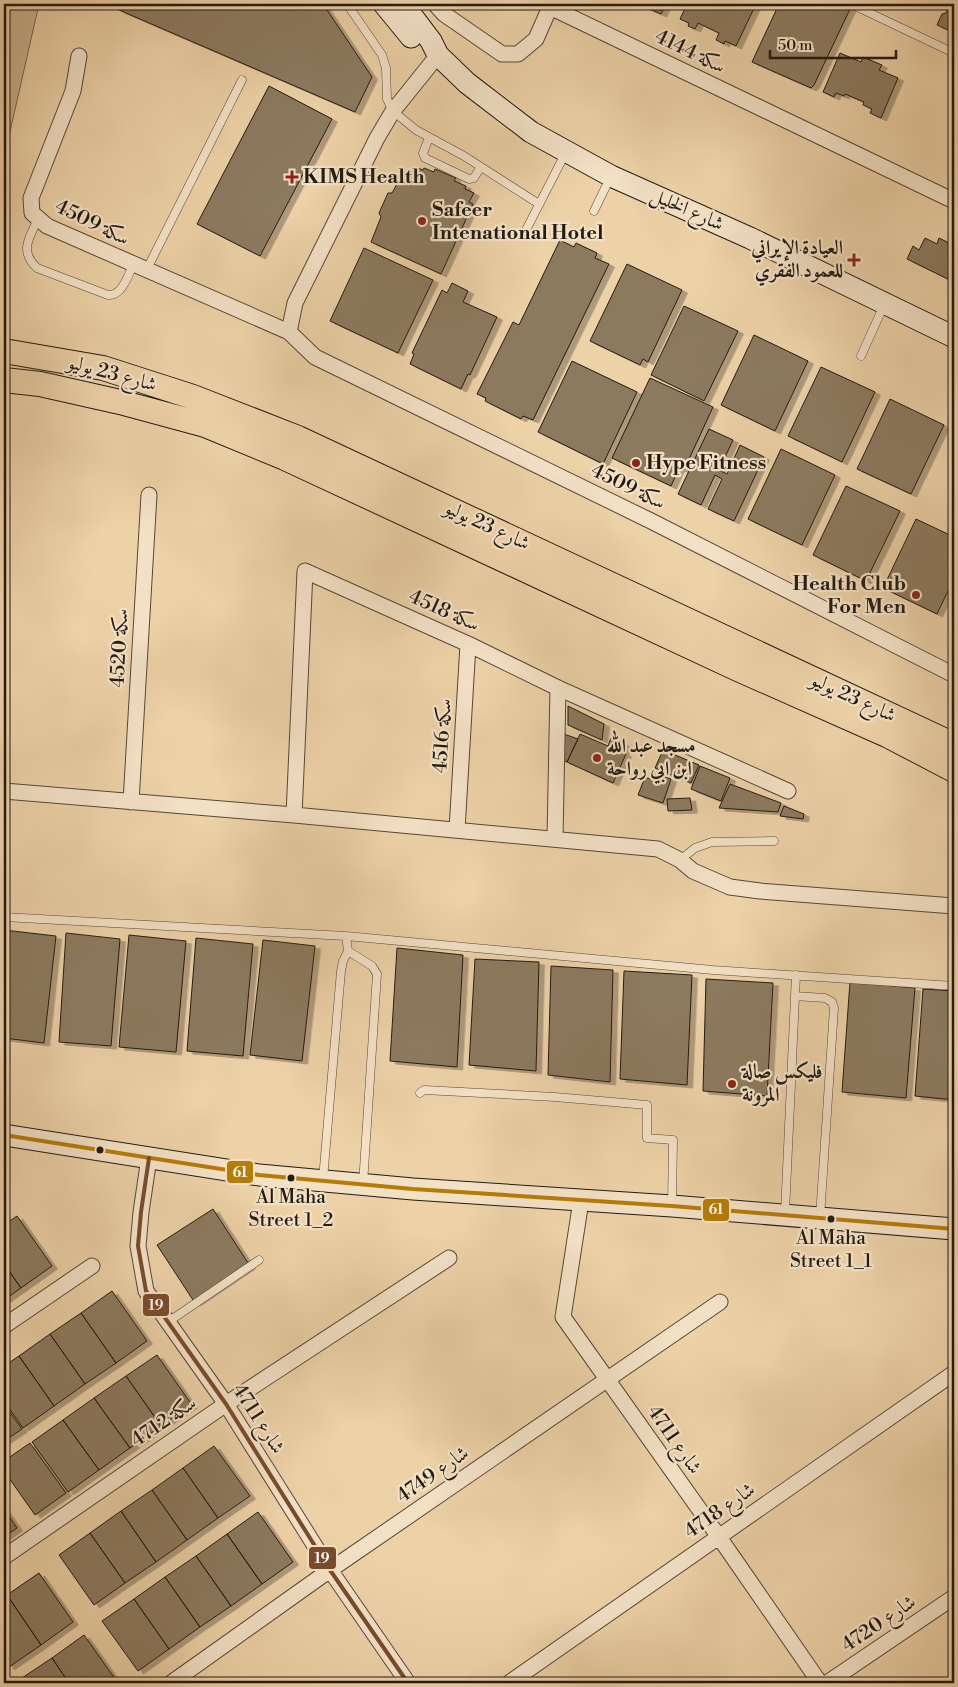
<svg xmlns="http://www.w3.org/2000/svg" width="958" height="1687" font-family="'Libre Bodoni',Amiri,serif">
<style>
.green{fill:#cab28e;stroke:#766650}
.building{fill:#8c7a5f;stroke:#221b11;filter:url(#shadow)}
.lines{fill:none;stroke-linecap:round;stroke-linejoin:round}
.lane-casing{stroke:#554836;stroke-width:9}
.street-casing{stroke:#554836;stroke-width:17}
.secondary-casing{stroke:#221b11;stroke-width:23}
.primary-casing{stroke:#221b11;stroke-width:26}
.lane{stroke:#f3e1c6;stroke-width:8}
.street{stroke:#f3e1c6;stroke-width:15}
.secondary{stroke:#f3e1c6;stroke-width:21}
.primary{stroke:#edd1a7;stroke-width:24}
.bus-1-casing{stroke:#f3e1c6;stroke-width:8}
.bus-2-casing{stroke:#f3e1c6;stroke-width:8}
.bus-1{stroke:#b77c05;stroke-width:4}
.bus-2{stroke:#7a4b2a;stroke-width:4}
.poi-dot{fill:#8f2418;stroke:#f3e1c6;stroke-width:2}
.bus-dot{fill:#221b11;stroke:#f3e1c6;stroke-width:2}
.labels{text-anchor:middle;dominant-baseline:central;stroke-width:4.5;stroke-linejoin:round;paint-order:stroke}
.bus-label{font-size:19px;fill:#221b11;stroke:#f3e1c6}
.street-label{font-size:20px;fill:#221b11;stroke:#f3e1c6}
.poi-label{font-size:20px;font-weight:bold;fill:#221b11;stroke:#f3e1c6;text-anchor:start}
.line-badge{stroke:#f3e1c6;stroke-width:2}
.badge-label{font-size:14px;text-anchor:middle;font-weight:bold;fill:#fff}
</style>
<defs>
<filter id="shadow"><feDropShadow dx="5.5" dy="3" stdDeviation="0" flood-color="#0004"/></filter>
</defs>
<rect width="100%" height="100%" fill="#edd1a7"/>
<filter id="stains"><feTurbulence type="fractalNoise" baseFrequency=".004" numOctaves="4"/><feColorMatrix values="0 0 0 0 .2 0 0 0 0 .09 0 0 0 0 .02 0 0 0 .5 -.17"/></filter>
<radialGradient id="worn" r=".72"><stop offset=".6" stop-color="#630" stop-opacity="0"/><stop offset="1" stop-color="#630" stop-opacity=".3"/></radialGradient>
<path class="green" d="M4,4H39L4,158Z"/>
<path class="building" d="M120,4H323L372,77L355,112L119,10Z
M638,4H666L661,14Z
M687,4H756L736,46L725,41L724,44L716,40L719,33L698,23L695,29L688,26L689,23L680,19Z
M779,4H844L851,7L814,85L811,88L752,62Z
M950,4H954V31L951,29L948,30L937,25L942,14L946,13Z
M840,53L861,62L863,57L882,65L879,70L898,78L881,118L870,113L872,109L863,105L864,102L845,94L844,96L836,93L834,97L823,92Z
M269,86L332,119L260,256L197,224Z
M413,166L423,170L424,168L434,172L435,169L456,178L454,181L466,186L465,189L474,193L469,202L473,204L441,274L371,242L381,217L379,213L388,193H392L403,173L409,175Z
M925,238L937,244L939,238L953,245L950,251L954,253V282L907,259L913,246L919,250Z
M560,240L574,247L576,243L597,253L595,258L609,264L533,420L523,416L521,419L485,401L486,398L477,394L513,322L519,325Z
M364,248L433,280L398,353L330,321Z
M627,264L682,290L648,362L643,359L640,365L590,341Z
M452,283L468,291L463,302L497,317L470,375L468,374L461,389L410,364L414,354L412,353L442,290L447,293Z
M684,306L738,331L704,401L651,375Z
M754,335L808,361L775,431L721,405Z
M572,361L637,392L603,464L538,432Z
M821,367L875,392L842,462L788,436Z
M650,378L713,407L684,470L679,468L671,486L612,458Z
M890,399L944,425L911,494L857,469Z
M709,429L733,440L719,470L727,474L740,445L764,457L734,521L708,509L722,479L715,475L701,505L678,494Z
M781,449L835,475L802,545L748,519Z
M846,486L900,511L866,581L813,555Z
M916,519L954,537V578L937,614L883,588Z
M568,706L604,724L602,740L568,725Z
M564,734L578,739L567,762L564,761Z
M580,734L608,746L611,738L627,745L623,753L626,754L613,783L567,762Z
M663,750L699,765L691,783L655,768Z
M700,766L730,778L721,801L691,789Z
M656,774L671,779L663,803L638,795L645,777L653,780Z
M730,784L781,803L778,812L719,808Z
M690,798L692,810L668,811L667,799Z
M784,806L804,814L803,819L780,816Z
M4,930L56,936L44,1043L4,1038Z
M66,933L120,939L111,1046L59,1042Z
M129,935L186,941L176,1052L119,1047Z
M196,938L253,944L243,1056L187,1051Z
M263,940L315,946L302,1061L250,1055Z
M397,948L463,955L457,1067L390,1061Z
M475,959L539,962L536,1071L469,1065Z
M551,966L613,970L610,1082L548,1075Z
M624,971L692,975L687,1085L620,1079Z
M706,979L773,983L767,1096L703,1091Z
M850,982L915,988L906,1098L842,1092Z
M923,989L954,991V1100L915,1096Z
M213,1209L250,1266L195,1303L157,1245Z
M17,1216L52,1266L21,1288L4,1264V1225Z
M4,1264L21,1288L4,1300Z
M112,1291L147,1341L116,1363L81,1313Z
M81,1313L116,1363L85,1384L50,1334Z
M50,1334L85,1384L54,1406L19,1356Z
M157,1355L192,1405L161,1426L126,1376Z
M19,1356L54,1406L23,1428L4,1401V1366Z
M126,1376L161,1426L130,1448L94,1398Z
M94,1398L130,1448L99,1470L63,1420Z
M4,1404L22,1429L4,1441Z
M63,1420L99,1470L68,1492L32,1442Z
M30,1443L66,1493L35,1515L4,1471V1461Z
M214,1446L250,1496L218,1518L183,1468Z
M183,1468L218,1518L187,1540L152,1490Z
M152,1490L187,1540L156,1562L121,1511Z
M4,1509L17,1528L4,1537Z
M121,1511L156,1562L125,1583L90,1533Z
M258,1512L293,1562L262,1584L227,1534Z
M90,1533L125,1583L94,1605L59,1555Z
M227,1534L262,1584L231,1606L196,1556Z
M196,1556L231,1606L200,1627L165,1577Z
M39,1573L73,1622L41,1645L7,1595Z
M165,1577L200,1627L169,1649L134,1599Z
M7,1595L41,1645L9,1667L4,1659V1597Z
M134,1599L169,1649L138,1671L102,1621Z
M84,1635L118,1683H69L52,1658Z
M52,1658L69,1683H21L19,1680Z"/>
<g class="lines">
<defs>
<path id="lane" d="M347,4L382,55L386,68L387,99L393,111L416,130L464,156L539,204
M851,4L954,53
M429,138L423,153L425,158L469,179L474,178L480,168
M594,211L610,178
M38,219C29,238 19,251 37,268L108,295C122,296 128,276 133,265
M525,232L565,154
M146,271L242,80
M861,356L884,305
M680,860L695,848L712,842L774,841
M4,917L346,936L713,970L954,986
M348,951L372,966L377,974L363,1184
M795,996L825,998L832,1002L834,1008L820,1217
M420,1093L424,1090L555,1097L647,1105V1138L673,1140L672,1204
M323,1179L341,971L343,961L348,951L346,936
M785,1213L796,975
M168,1322L259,1260"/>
<path id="street" d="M435,4L444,14L502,54H518L536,39L550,7L954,201
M79,56L73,91L31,198L32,213L47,226L289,332L315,357L651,521L954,675
M289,332L295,303L377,138L393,111L438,55
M4,791L294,815L658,849L680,860L693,871L730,887L760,891L954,906
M131,802L149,495
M294,815L305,571L468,644L558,688L788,791
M457,830L468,644
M555,838L558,688
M149,1158L141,1212L138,1246L146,1291L226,1404L330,1570L408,1683
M581,1201L563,1317L719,1537L820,1683
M4,1326L92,1266
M4,1557L226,1404L449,1258
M171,1683L330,1570L720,1302
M509,1683L954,1373
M827,1683L954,1597"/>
<path id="secondary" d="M384,4L411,37
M403,4L431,41L438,55L467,83L531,132L611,176L750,238L954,337
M4,1135L259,1175L413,1189L672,1206L954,1229"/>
<path id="primary" d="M4,351L103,368L193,397L298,438L954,745
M4,380L40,384L120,402L205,425L285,458L738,669L887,735L954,770"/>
</defs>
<use href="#lane" class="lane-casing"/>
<use href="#street" class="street-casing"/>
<use href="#secondary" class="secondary-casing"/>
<use href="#primary" class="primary-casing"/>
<use href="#lane" class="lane"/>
<use href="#street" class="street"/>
<use href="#secondary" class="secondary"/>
<use href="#primary" class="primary"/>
<defs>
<path id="bus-1" d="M4,1135L259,1175L413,1189L672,1206L954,1229"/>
<path id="bus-2" d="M149,1158L141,1212L138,1246L146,1291L226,1404L330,1570L408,1683"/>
</defs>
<use href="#bus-1" class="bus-1-casing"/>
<use href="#bus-2" class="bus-2-casing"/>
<use href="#bus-1" class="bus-1"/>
<use href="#bus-2" class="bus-2"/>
</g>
<g class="poi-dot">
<path d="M289.5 169.5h5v5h5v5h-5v5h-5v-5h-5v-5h5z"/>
<circle cx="422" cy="221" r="5"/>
<path d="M851.5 252.5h5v5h5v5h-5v5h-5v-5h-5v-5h5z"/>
<circle cx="636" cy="463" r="5"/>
<circle cx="916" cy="595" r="5"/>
<circle cx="597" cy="758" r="5"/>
<circle cx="732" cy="1084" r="5"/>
</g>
<g class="bus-dot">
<circle cx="100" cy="1150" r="4.5"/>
<circle cx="291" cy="1178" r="4.5"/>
<circle cx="831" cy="1219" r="4.5"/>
</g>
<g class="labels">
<g class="bus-label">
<text x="291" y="1197">Al Maha<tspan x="291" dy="23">Street 1_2</tspan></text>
<text x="831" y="1238">Al Maha<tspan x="831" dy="23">Street 1_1</tspan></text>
</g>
<g class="street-label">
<text transform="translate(690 52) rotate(26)">سكة 4144</text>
<text transform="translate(687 210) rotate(24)">شارع الخليل</text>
<text transform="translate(92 223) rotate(26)">سكة 4509</text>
<text transform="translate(112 374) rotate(15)">شارع 23 يوليو</text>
<text transform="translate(628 487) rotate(26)">سكة 4509</text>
<text transform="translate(487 526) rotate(25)">شارع 23 يوليو</text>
<text transform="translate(444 611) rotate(24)">سكة 4518</text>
<text transform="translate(120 648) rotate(-87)">سكة 4520</text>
<text transform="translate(853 698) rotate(25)">شارع 23 يوليو</text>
<text transform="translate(443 736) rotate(-86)">سكة 4516</text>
<text transform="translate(258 1419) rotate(57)">4711 شارع</text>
<text transform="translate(164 1422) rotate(-34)">سكة 4712</text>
<text transform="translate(674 1440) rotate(55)">4711 شارع</text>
<text transform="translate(433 1475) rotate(-35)">4749 شارع</text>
<text transform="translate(720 1511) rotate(-35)">4718 شارع</text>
<text transform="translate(879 1624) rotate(-34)">4720 شارع</text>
</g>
<g class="poi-label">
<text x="303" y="177">KIMS Health</text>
<text x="432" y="210">Safeer<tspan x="432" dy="23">Intenational Hotel</tspan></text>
<text x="843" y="248" text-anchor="end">العيادة الإيراني<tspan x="843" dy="23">للعمود الفقري</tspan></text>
<text x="646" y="463">Hype Fitness</text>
<text x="906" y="584" text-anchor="end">Health Club<tspan x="906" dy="23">For Men</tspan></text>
<text x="607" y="746">مسجد عبد الله<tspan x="607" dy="23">ابن ابي رواحة</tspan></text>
<text x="742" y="1072">فليكس صالة<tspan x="742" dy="23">المرونة</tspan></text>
</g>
</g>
<g class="line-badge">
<rect x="226" y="1160" width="28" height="24" rx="5" fill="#b77c05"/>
<rect x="702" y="1198" width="28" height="24" rx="5" fill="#b77c05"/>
<rect x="142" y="1293" width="28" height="24" rx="5" fill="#7a4b2a"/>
<rect x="308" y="1546" width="29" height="24" rx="5" fill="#7a4b2a"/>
</g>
<g class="badge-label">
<text x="240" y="1177">61</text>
<text x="716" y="1214">61</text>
<text x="156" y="1310">19</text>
<text x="322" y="1563">19</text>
</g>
<rect width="958" height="1687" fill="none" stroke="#edd1a7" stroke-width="20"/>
<rect x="5" y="5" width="948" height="1677" fill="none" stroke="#221b11" stroke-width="2.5"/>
<rect x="10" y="10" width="938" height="1667" fill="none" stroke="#221b11"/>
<path d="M770 50v8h126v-8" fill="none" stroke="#221b11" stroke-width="2.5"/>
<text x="778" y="50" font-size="15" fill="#221b11" stroke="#f3e1c6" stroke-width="4" paint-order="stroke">50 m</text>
<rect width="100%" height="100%" filter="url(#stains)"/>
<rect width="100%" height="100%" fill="url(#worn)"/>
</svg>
